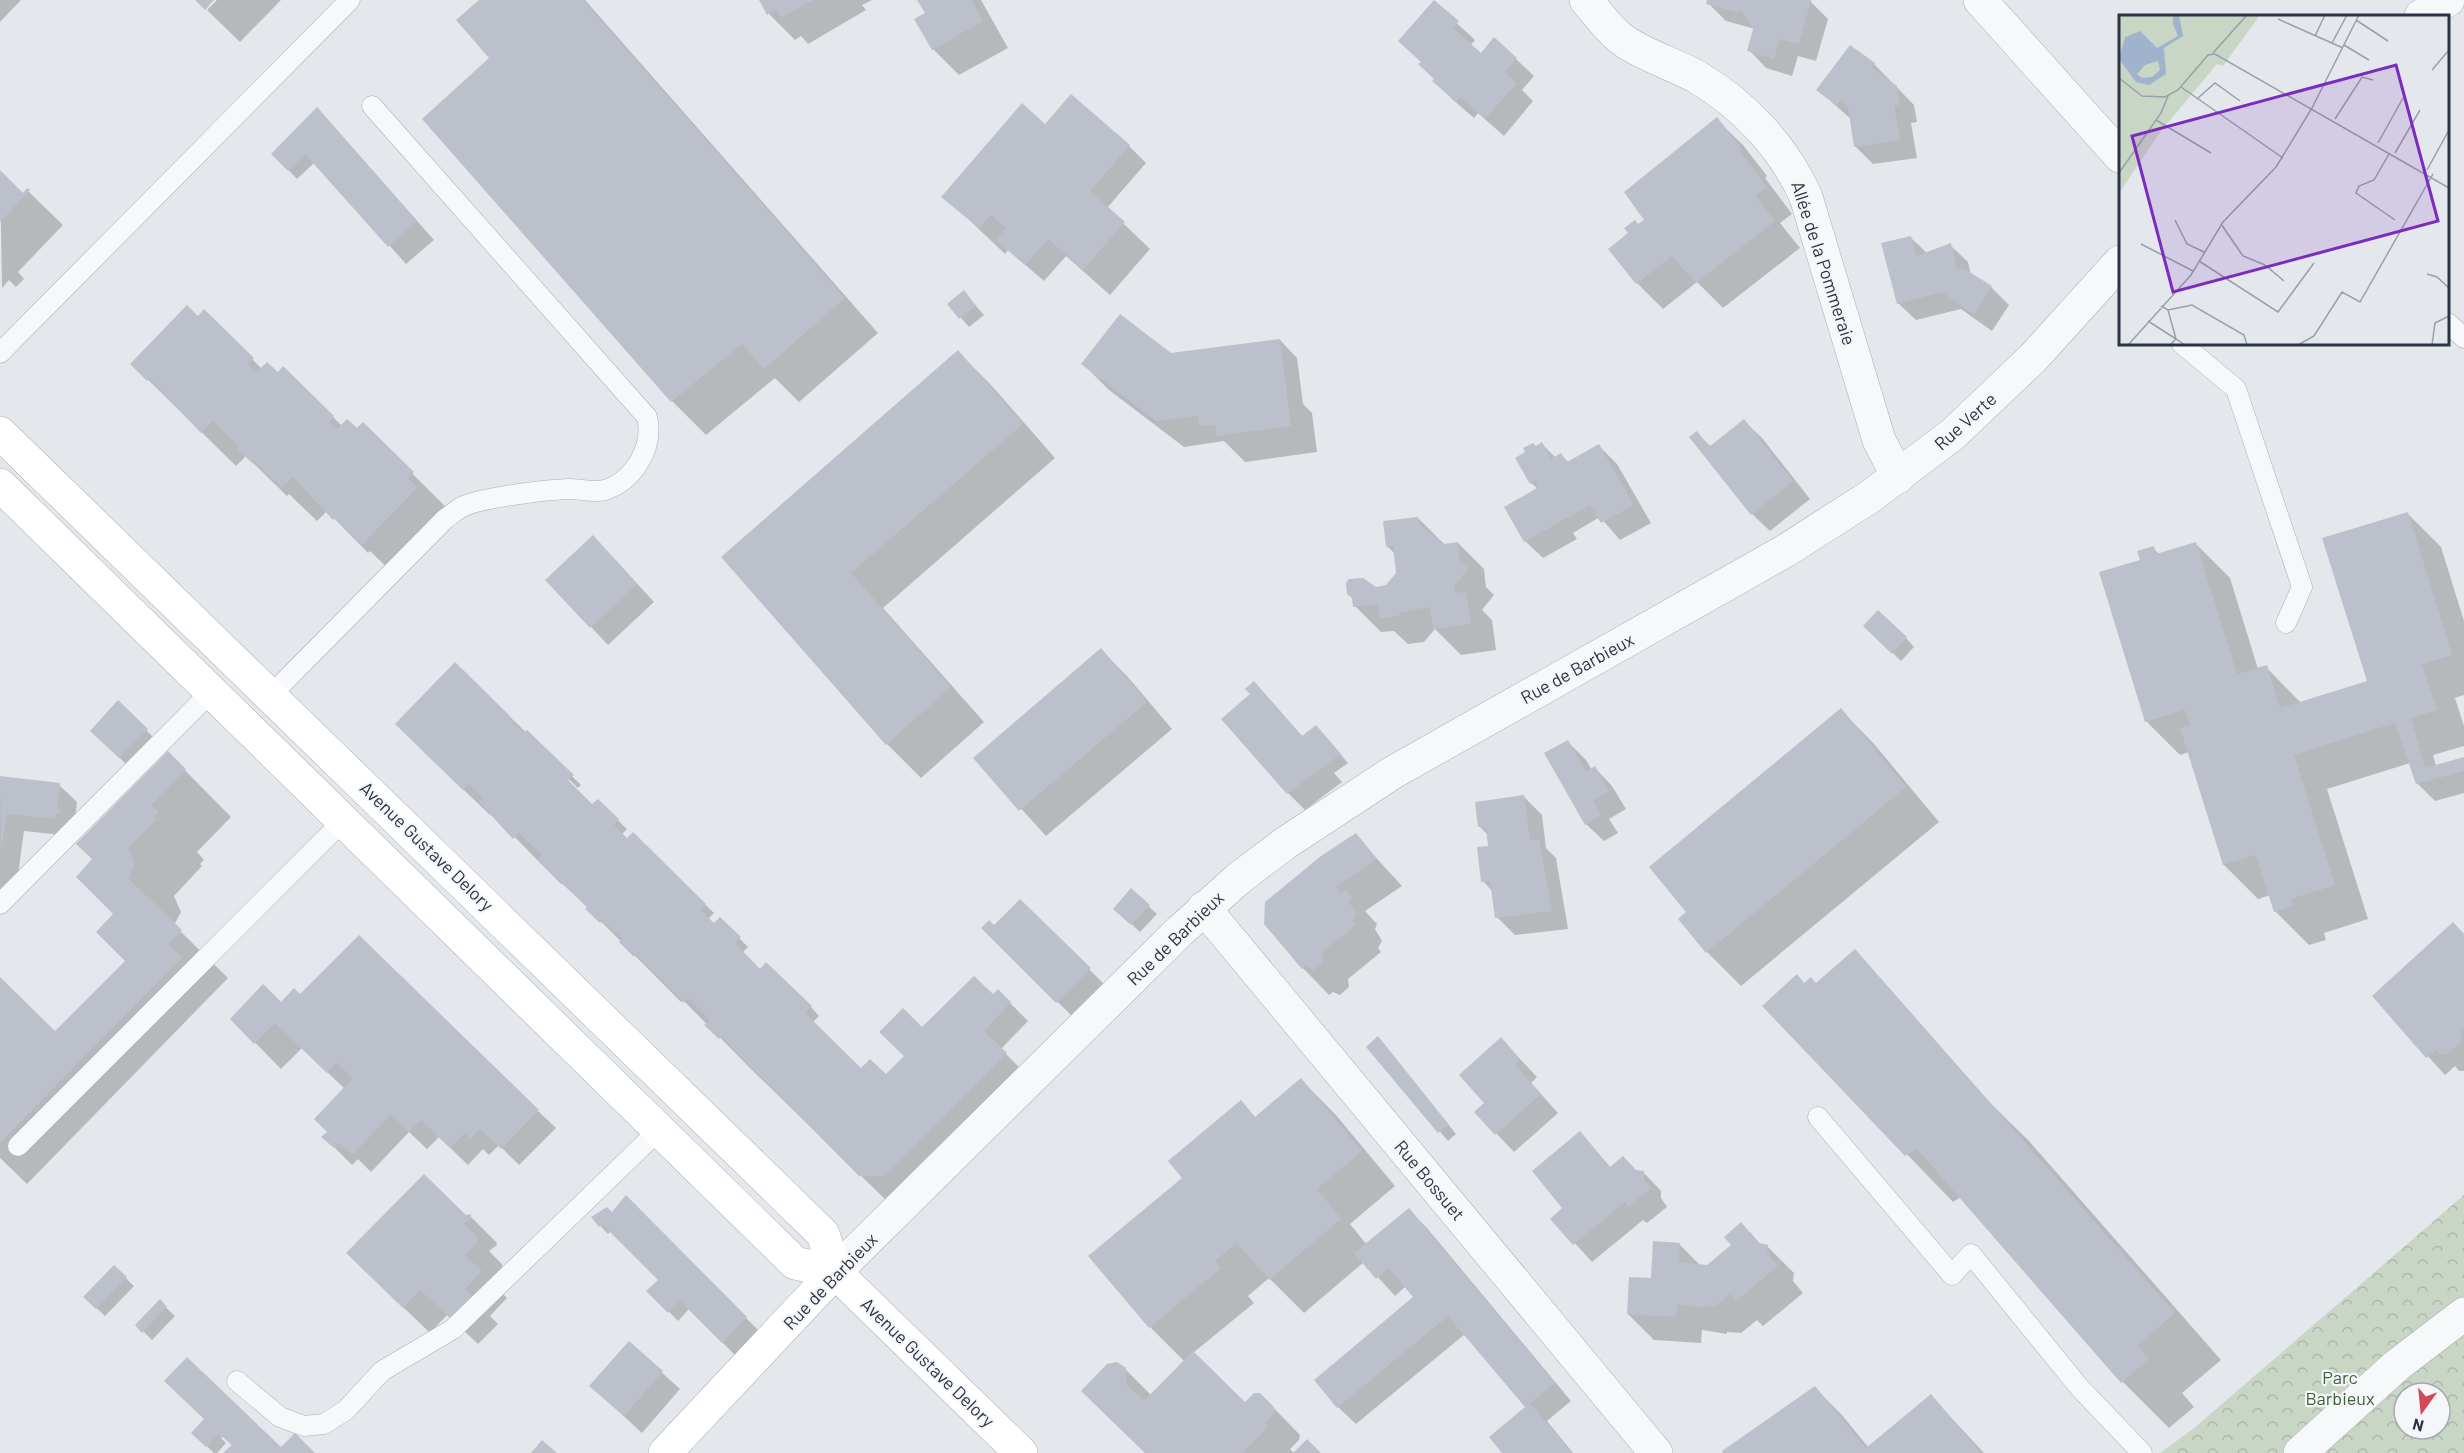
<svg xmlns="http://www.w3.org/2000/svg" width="2464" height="1453" font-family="Barlow,sans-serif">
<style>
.forest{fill:url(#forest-crowns);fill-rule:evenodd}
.shadow{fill:#0003}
.building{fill:#bbc0ca}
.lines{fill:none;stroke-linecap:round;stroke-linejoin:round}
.service-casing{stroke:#a9aeb7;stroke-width:21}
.minor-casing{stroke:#a9aeb7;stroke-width:34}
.tertiary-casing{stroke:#a9aeb7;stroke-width:34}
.secondary-casing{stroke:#a9aeb7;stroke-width:34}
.service{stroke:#f7f8fa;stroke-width:20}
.minor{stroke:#f7f8fa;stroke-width:33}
.tertiary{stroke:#f7f8fa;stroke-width:33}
.secondary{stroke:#fff;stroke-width:33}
.labels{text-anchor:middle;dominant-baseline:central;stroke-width:4.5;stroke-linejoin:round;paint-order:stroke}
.street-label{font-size:18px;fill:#2b3445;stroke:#f4f6f9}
.park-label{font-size:18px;fill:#3f6138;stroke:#f4f6f9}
.inset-road{fill:none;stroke:#9a9fa9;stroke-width:1.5}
.view{fill:#7b2cbf;fill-opacity:0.15;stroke:#7b2cbf;stroke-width:3}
.inset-edge{fill:none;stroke:#2b3445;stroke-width:3}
</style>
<defs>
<pattern id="forest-crowns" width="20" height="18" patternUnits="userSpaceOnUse" patternTransform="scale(1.5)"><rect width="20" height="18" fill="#c9d6c5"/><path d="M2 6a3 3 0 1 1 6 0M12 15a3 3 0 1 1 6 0" fill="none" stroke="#adb8ab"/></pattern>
</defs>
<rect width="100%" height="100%" fill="#e4e7ec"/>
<path class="forest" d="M2464,1195V1453H2160L2193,1429ZM2404,1393H2440V1429H2404Z"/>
<path class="shadow" d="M0,0H21L0,22Z
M217,0H281L240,42L207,10Z
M481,0H585L878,333L799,402L775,378L706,435L672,401L491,58Z
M760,0H872L862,5L866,10L808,44L801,36L795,40L769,14Z
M919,0H981L1008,48L959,75L933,49L927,14Z
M1709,0L1810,1L1828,19L1816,61L1798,56L1792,76L1766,68L1749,50L1755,29L1726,21L1708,3Z
M1434,2L1475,40L1470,46L1481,55L1516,59L1534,76L1522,90L1533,101L1504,136L1478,113L1474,118L1452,99L1435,81L1436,80L1422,63Z
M1851,47L1874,64L1914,105L1917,122L1911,123L1917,158L1873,164L1855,146L1851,119L1818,90Z
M1716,119L1743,145L1767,176L1765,178L1792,214L1780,223L1800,248L1723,308L1697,282L1663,309L1637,283L1610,249L1646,220Z
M334,127L434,240L406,264L315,162L297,179L273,154Z
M1053,133L1129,146L1146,163L1107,208L1150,249L1110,295L1066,256L1044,281L1008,250L1005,254L964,215Z
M0,172L23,195L27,190L29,192L63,225L18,272L24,279L16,287L9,280L2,288Z
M1910,237L1927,253L1950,245L1968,262L1971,275L1991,287L2009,305L1992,331L1961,309L1916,320L1898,303Z
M964,292L984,315L969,327L949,304Z
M204,312L262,369L278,374L283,368L342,426L357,430L363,425L446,507L397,577L370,551L368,553L327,511L317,521L289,494L287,496L246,456L236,466L132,364Z
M1280,340L1297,358L1303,404L1312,413L1317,452L1245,462L1224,441L1184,447L1109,390L1083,364Z
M958,352L992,386L1055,458L883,608L984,722L921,778L887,744L723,557Z
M1744,421L1762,438L1810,499L1770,531L1752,514L1697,433L1711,447Z
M1542,444L1556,458L1561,455L1569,463L1599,446L1617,464L1651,523L1620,540L1600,517L1573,533L1577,539L1543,558L1525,541L1538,489L1531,483L1536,448Z
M2407,513L2441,547L2464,621V695L2455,698L2464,726V746L2433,755L2436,766L2464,758V793L2435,801L2417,783L2410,763L2327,789L2368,919L2324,933L2326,940L2309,945L2275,911L2270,895L2258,899L2224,865L2189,752L2180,755L2146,721L2142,561L2153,548L2160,555L2196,544L2230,578L2258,669L2266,667L2301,703L2369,682Z
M1418,518L1445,545L1458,543L1484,569L1486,587L1494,595L1482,610L1492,620L1496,650L1461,655L1435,629L1424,642L1408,644L1394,631L1381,632L1355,606L1375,588L1387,587L1398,573L1395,554L1387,546Z
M611,555L654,602L608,645L547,580Z
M1865,626L1906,638L1914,647L1901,661Z
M1101,650L1127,676L1172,729L1046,836L975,758Z
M455,664L581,785L578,788L548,759L546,761L608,822L598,801L627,829L621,835L635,848L633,834L714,913L708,919L714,925L720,919L748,947L742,953L761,971L766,964L811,1007L819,1016L813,1022L861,1070L886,1076L906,1056L922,1029L993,996L998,991L1028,1021L1001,1049L1032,1080L887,1201L753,1071L683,1000L681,1002L563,883L561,884L491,813L490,815L423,751Z
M1254,683L1303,737L1324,736L1348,763L1334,773L1342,782L1305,810L1288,793L1252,695Z
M118,702L155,739L128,766L92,731Z
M1841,710L1874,744L1939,822L1741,986L1707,952L1680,919L1688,912Z
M1568,742L1586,760L1592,770L1595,768L1612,786L1626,809L1609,819L1618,833L1604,841L1586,824Z
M168,753L231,817L197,852L204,860L200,864L202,866L174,896L181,912L174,925L228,978L27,1184L0,1158V979L55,1033L127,961L115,914L94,859Z
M0,778L59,785L77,802L73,836L24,831L17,882L0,893Z
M1524,797L1542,815L1546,848L1556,858L1568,929L1515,935L1497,917L1493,892L1483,881L1490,847L1488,835L1480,827Z
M1355,835L1402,886L1365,911L1377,924L1375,929L1382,941L1378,948L1381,952L1348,979L1349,987L1340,995L1333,992L1329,995L1303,968L1265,924Z
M1131,890L1157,914L1140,932L1124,917Z
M1020,901L1107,987L1075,1019L983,928L994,927Z
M2464,935V1071H2459L2455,1066L2445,1075L2374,997Z
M1855,951L1982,1095L2029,1141L2221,1360L2182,1393L2194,1407L2169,1428L2122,1381L1961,1197L1953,1202L1764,1006L1805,984L1816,985Z
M300,996L538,1111L556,1128L519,1165L499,1145L489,1155L483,1149L468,1165L439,1137L427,1149L409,1132L371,1172L358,1159L352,1165L324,1137L329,1132L345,1089L302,1048L281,1069L232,1019Z
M1501,1039L1537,1077L1531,1083L1558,1113L1514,1152L1476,1112L1486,1103Z
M1368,1047H1386L1456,1134L1448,1141Z
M1301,1080L1335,1114L1395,1186L1350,1224L1367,1245L1409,1210L1427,1228L1571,1401L1547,1421L1573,1453H1504L1527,1408L1465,1334L1356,1424L1338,1407L1415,1298L1406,1286L1395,1296L1364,1262L1304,1313L1269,1278L1248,1296L1254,1303L1193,1353L1245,1404L1260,1394L1300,1435L1299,1440L1290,1449L1294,1453H1146L1109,1417L1125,1369L1151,1395L1185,1362L1150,1327L1090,1256L1184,1178L1241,1102L1256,1118Z
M1580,1133L1611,1168L1644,1173L1661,1191V1198L1667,1207L1647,1223L1643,1220L1592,1262L1553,1219L1565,1208Z
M626,1197L763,1335L740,1360L689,1309L678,1321L649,1291L681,1300L611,1231L608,1234L593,1218L612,1214Z
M470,1216L496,1242L497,1245L489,1251L502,1264V1269L490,1281L507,1298L490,1316L498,1324L478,1344L447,1315L430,1333L374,1279L465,1217Z
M1750,1232L1761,1245L1767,1246L1794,1273L1793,1281L1803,1293L1763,1326L1757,1320L1741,1333L1727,1332V1334L1702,1330L1701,1343L1654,1340L1628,1314L1680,1245L1701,1266L1707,1267Z
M114,1267L134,1286L105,1316L85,1297Z
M160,1302L175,1316L152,1340L137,1325Z
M629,1343L680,1389L642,1433L591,1386Z
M1815,1388L1841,1414L1869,1448L1931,1396L1984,1453H1725Z
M206,1419L281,1450L313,1453H225L233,1446L223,1436L221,1438L226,1443L217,1453H214L193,1433Z"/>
<path class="building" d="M195,0H214L205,10Z
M479,0H583L845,298L764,369L742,344L671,402L422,119L489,58L456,20Z
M759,0H813L781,18L776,9L767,15Z
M917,0H971L983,21L932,50L914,19L925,13Z
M1434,0L1459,21L1453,28L1481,53L1494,37L1517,58L1505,72L1517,83L1485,119L1460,97L1456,102L1432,81L1434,79L1418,64L1421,62L1398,41Z
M1707,0H1811L1799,44L1780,39L1774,59L1747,51L1753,29L1741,10L1739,13L1706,4Z
M1850,45L1875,63L1872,68L1897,86L1900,105H1894L1900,140L1854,147L1848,107L1840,101L1837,106L1816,90Z
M1071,94L1130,145L1090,191L1125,222L1083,270L1048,239L1025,265L996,240L1006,228L991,215L979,228L941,197L1022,103L1045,124Z
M317,107L417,221L388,247L305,154L288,171L271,154Z
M1717,117L1742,149L1740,151L1767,187L1755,196L1775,221L1696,283L1672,256L1636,284L1608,249L1628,233L1624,228L1635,220L1638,224L1644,220L1624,192Z
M0,170L23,193L27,188L30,190L0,222Z
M1911,236L1916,256L1951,243L1957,269L1963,268L1992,286L1974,315L1942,292L1897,304L1881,243Z
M964,290L976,306L959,319L947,304Z
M187,305L198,316L204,309L254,358L248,364L257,372L267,362L278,372L283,366L334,416L329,422L337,429L347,419L357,428L363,422L414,472L408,478L417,488L362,545L335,518L333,520L293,477L282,488L254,461L252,463L237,449L239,446L213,421L201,433L149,378L147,381L130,364Z
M1120,314L1171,353L1280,339L1291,426L1217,436L1215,425L1199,426L1198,416L1156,421L1081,364Z
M958,350L1023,424L851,573L951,687L886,745L721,557Z
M1744,419L1793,481L1751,515L1689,437L1697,431L1709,447Z
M1542,442L1551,459L1561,453L1567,462L1599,444L1634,505L1601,523L1590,505L1524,542L1504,507L1539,487L1536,480L1530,484L1515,458L1525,452L1523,448L1533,443L1536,446Z
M2408,512L2452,655L2422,664L2437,710L2411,718L2425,768L2464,757V771L2416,784L2395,723L2294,755L2335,885L2291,899L2293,906L2274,912L2256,855L2223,865L2180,728L2190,725L2185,710L2145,722L2099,572L2140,560L2137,551L2154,546L2156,554L2196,542L2237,674L2267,665L2280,708L2367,681L2322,538Z
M1418,517L1419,524L1444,544L1458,542L1460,561L1469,568L1454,586L1455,593L1466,592L1471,624L1433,629L1430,607L1401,612L1398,616L1380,619L1378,604L1353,607L1352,598L1347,594L1346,583L1349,579L1363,578L1376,587L1386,585L1396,573L1393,546L1386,547L1383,521Z
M593,535L637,584L590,628L545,580Z
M1878,610L1907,637L1892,654L1863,626Z
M1101,648L1147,702L1019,811L973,758Z
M455,662L511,717L509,719L523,732L520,734L527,730L574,775L568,780L592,804L598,799L619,819L614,825L627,838L633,832L706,904L700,910L714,923L720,917L741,937L735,943L760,969L766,962L812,1006L805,1013L861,1068L870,1059L886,1074L904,1056L879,1032L903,1008L922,1027L974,976L993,994L998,989L1011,1002L984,1031L1007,1053L885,1176H859L721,1037L719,1039L704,1025L710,1020L688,998L684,1003L636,954L634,957L619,942L622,939L602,920L600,923L585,909L587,907L537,860L542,855L519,833L513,839L479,802L483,798L468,784L463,790L395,724Z
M1254,681L1302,736L1316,725L1341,754L1287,794L1221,719L1250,694L1245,689Z
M118,700L148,729L119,758L90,731Z
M1841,708L1906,787L1706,953L1678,919L1686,912L1649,867Z
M1568,740L1586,772L1595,766L1609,791L1593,801L1601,815L1585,825L1544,753Z
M168,751L186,769L151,805L159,812L154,817L157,819L128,848L135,864L128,878L182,930L168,944L182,957L0,1143V977L55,1031L125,961L96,932L113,914L76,877L92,859L76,844Z
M0,776L60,783L57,808L61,809L60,815L56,814L55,819L7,814L1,852Z
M1524,795L1530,840L1539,839L1552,911L1495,918L1490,881L1481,882L1477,847L1488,846L1486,827H1478L1475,802Z
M1356,833L1377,859L1336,887L1340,892L1347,891L1352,897L1349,902L1356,914L1353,920L1356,925L1322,952L1323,961L1313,970L1306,966L1302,969L1264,924L1265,902L1321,856Z
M1131,888L1150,905L1131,925L1113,909Z
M1020,899L1091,968L1056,1003L981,928L989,920L994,925Z
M2453,922L2464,934V1029L2461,1031V1042L2447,1054H2440L2436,1049L2426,1058L2372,996Z
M359,935L539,1110L501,1149L480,1129L471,1139L465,1133L450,1148L421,1120L409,1132L391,1115L352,1155L339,1143L334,1148L321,1137L327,1132L314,1119L353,1078L336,1062L327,1073L275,1023L254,1044L230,1019L263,984L281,1002L294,988L300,994Z
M1855,949L2175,1313L2137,1346L2149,1359L2121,1383L1917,1149L1905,1156L1762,1006L1797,974L1804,983L1811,977L1816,983Z
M1378,1036L1449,1125L1438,1133L1366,1047Z
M1501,1037L1520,1059L1515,1064L1541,1094L1495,1135L1474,1112L1484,1103L1459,1075Z
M1301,1078L1362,1151L1317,1189L1341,1219L1269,1280L1237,1243L1215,1261L1221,1268L1149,1328L1088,1256L1182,1178L1168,1161L1241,1100L1255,1117Z
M1580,1131L1610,1167L1623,1156L1636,1170L1644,1171V1179L1651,1188L1628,1207L1625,1202L1573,1245L1550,1219L1562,1208L1532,1171Z
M424,1174L466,1215L471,1214V1219L464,1224L477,1236V1242L465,1255L482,1271L465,1289L473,1297L451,1319L420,1290L403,1308L346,1253Z
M626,1195L747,1317L722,1343L680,1301L668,1313L646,1291L658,1280L602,1224L599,1227L591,1217L607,1207L612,1212Z
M1409,1208L1555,1383L1530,1403L1572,1453H1502L1489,1437L1525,1407L1448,1316L1337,1408L1314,1380L1413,1297L1389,1268L1376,1279L1354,1253Z
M1741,1222L1759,1243L1768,1245L1767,1253L1778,1266L1736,1301L1730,1294L1714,1307L1701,1306V1308L1677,1304L1676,1317L1627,1314L1629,1277L1651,1278L1653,1241L1680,1243L1679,1262L1707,1265L1731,1245L1724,1237Z
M114,1265L127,1277L96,1309L83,1297Z
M160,1299L167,1307L142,1333L135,1325Z
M629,1341L663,1371L624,1416L589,1386Z
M1193,1351L1245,1402L1254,1393H1260L1274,1407V1414L1265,1423L1269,1426L1242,1453H1145L1081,1391L1107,1364L1117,1362L1126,1368V1384L1144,1401Z
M187,1357L281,1447L295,1433L315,1453H223L232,1445L219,1434L206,1447L191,1433L204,1419L164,1381Z
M1815,1386L1866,1448L1931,1394L1981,1453H1723L1722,1451Z
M1307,1439L1321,1453H1293Z
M542,1440L557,1453H531Z"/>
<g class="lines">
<defs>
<path id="service" d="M2448,323L2464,338
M2182,344L2236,389L2302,587L2286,623
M0,353L350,0
M271,695L445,519C451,515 457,509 464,506C485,497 545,490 569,489C580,489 594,493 605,490C635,480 654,446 647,417L372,106
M0,904L211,692
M1818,1117L1952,1275L1971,1254L2079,1387L2142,1453
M18,1146L343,821
M237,1381L280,1417L304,1426L324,1424L346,1410L382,1371L453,1329L659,1130"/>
<path id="minor" d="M1586,0C1597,13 1607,27 1620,38C1642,55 1672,63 1697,77C1744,105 1784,147 1806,197L1879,440L1898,477
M1980,0L2120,156
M1204,908L1656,1453
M2300,1453L2396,1366L2464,1314"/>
<path id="tertiary" d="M2421,16L2448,0
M835,1272L1180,931L1238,879L1284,844L1392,773L1785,551L1871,496L1953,434L2033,358L2120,262"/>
<path id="secondary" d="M0,433L823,1234L835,1272L1021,1453
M0,485L795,1263L835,1272
M665,1453L835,1272"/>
</defs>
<use href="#service" class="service-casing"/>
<use href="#minor" class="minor-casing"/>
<use href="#tertiary" class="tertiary-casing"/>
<use href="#secondary" class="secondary-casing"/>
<use href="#service" class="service"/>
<use href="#minor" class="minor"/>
<use href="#tertiary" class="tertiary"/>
<use href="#secondary" class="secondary"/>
</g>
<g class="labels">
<g class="street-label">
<text transform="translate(1824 263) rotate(72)">Allée de la Pommeraie</text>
<text transform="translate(1965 421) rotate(-42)">Rue Verte</text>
<text transform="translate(1577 668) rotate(-29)">Rue de Barbieux</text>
<text transform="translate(427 846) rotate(44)">Avenue Gustave Delory</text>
<text transform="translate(1175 938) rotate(-44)">Rue de Barbieux</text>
<text transform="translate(1430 1180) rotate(50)">Rue Bossuet</text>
<text transform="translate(830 1281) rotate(-46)">Rue de Barbieux</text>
<text transform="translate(928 1362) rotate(44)">Avenue Gustave Delory</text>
</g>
<g class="park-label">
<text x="2340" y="1377">Parc<tspan x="2340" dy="21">Barbieux</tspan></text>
</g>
</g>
<g transform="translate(2119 15)">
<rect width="330" height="330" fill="#e4e7ec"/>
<path d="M0,0H141L104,51L98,49L42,116L0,178Z" fill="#c9d6c5"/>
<path d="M60,0L64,21L45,33L47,59L30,70L17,67L0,44L6,22L21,16L38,33L59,21L54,9V1ZM39,46L41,55L33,62L23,63L18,59L26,50Z" fill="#9fb4cc" fill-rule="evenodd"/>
<path class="inset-road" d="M159,4L224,33M237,5L269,26M196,21L206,0M213,28L228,0M225,30L250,45M94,38L128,0M313,55L330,35M0,63L23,81L46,82L59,75L89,40L96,39L330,173M62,72L164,143M79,83L96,68L121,86M193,93L240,0M216,104L243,62L254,65M37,105L92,138M259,128L284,83M276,138L301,95M270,139L255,165L240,171L237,178L276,205M308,155L330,115M0,158L42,98L49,81M56,205L68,229L85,237M102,209L124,241L146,250L165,266M22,229L74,256M80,246L159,297L195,248M308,259L318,262L330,273M42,291L49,295L73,290L125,320L128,330M29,306L57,324L49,295M9,330L72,260L104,207L157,152L193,93M51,330L57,324L66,330M159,330H180M179,330L195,321L223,277L241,287L314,159M313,330L316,308L330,301"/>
<path class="view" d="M277,50L319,206L54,277L13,121Z"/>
<rect width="330" height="330" class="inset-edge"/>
</g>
<g transform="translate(2422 1411) rotate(195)"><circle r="28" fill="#f4f6f9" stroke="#a4a8b1" stroke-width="1.5"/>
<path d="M0-4.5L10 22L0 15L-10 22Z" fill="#d1495b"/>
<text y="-9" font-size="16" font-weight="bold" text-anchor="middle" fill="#2b3445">N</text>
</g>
</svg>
